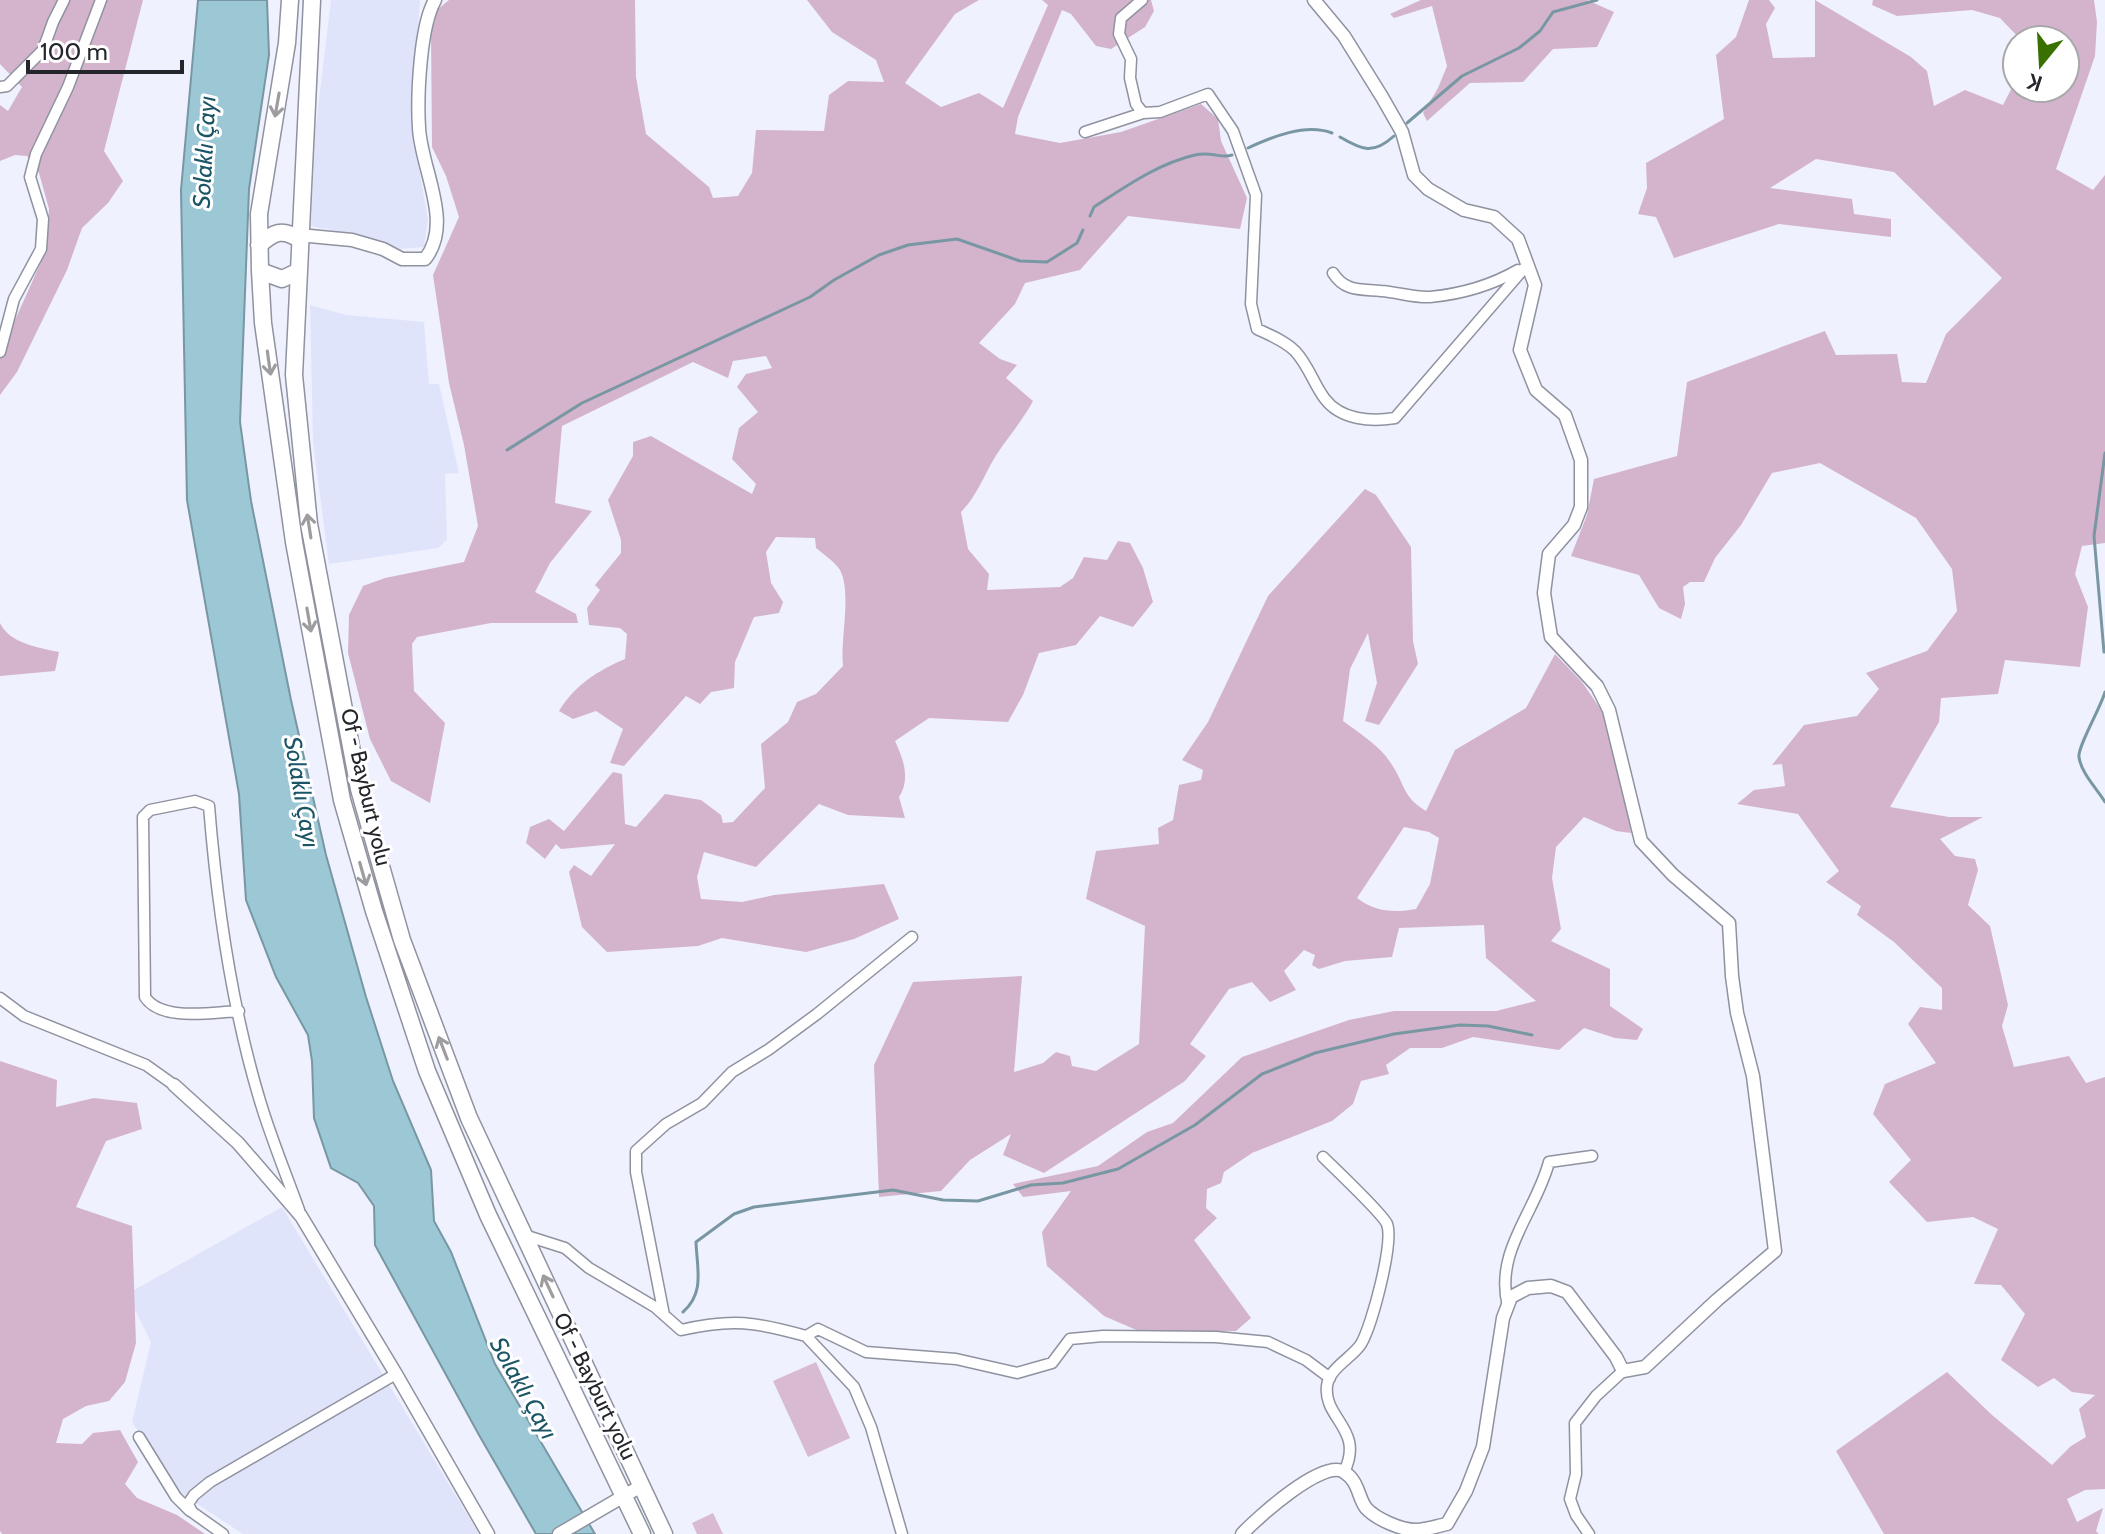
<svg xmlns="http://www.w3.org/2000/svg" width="2105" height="1534" font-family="Cabin,sans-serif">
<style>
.built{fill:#e0e4fb}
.green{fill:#d8bad2}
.forest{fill:#d4b4cd;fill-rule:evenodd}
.water{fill:#9cc8d6;stroke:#7897a3;stroke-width:2}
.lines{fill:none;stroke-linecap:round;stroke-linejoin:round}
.stream{stroke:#7897a3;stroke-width:3}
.minor-casing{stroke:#8f929f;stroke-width:13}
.tertiary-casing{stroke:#8f929f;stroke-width:15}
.trunk-casing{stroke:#8f929f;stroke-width:19}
.minor{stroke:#fff;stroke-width:10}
.tertiary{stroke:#fff;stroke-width:12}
.trunk{stroke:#fff;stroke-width:16}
.oneway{stroke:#9d9da0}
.labels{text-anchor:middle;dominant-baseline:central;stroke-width:6;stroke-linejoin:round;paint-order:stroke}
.street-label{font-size:22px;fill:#25262b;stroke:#fff}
.water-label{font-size:24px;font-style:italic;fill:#1b5565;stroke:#fff}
</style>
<rect width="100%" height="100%" fill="#eff1fe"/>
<path class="built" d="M331,0H420L412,128L428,220L424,247L400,249L351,234L311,226L315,133Z
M310,305L346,315L424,322L429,384H439L459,473L445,474L447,540L438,548L329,564L313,443Z
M282,1207L479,1534H243L182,1494L132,1422L151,1342L127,1294Z"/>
<path class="green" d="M816,1362L850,1438L808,1457L773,1381Z
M713,1513L723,1534H697L692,1523Z"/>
<path class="forest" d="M0,0H143L104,151L123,181L108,203L82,228L67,270L17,372L0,395V332L15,320L46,251L49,209L39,173L27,156L15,155L0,161V105L8,111L22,87L0,64Z
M449,0H635L636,77L646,134L709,187L713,198L738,196L752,173L756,130L824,131L829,95L848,81L884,82L876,60L832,32L807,0H979L955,14L905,83L941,107L979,93L1003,108L1048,5L1042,0H1151L1154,11L1145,27L1111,49L1096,46L1071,14L1062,10L1018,117L1015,134L1060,143L1121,132L1201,104L1218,119L1221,141L1247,198L1240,229L1128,216L1080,270L1025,283L1015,304L979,343L1000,359L1017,365L1006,378L1033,401C1021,424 1003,442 991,464C982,481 974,499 961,512L968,549L989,574L987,590L1060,587L1073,578L1084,557L1107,560L1118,541L1130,543L1143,568L1153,602L1133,627L1100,616L1076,645L1039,653L1023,695L1008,722L929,718L895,741C903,758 911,779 899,797L905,818L848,815L819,804L756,867L704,852L697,877L701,899L742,902L774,895L884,884L899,919L854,939L806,952L722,938L698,946L607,952L582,927L569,872L574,865L591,876L615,844L561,849L556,844L545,859L526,843L530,827L549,819L564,831L613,772L622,774L625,824L636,827L665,794L701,800L721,815L723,823L733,822L765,788L761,744L788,722L797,702L816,694L843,666C840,639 852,593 840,570C835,562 823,554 816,548L815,538L776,537L766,552L771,583L783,602L779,613L754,617L735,662L734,688L711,692L700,704L686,696L624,766L610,763L623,729L596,711L573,719L559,711C575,685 597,671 625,659L627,634L620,628L589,625L587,608L600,590L595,585L621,553V540L608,500L633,456V442L651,436L752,494L756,484L732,459L739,428L758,412L737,387L746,374L772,368L766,356L733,361L728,378L693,362L562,426L555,503L592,511L550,563L535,592L576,614L578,623H491L417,637L412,644L414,691L445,723L430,803L391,781L370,739L348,653L349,615L363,586L385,578L464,562L478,526L464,445L449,383L433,275L459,217L446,176L432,147L431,32L438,9Z
M1421,0H1587L1614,12L1597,47L1553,49L1523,82L1470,83L1427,121L1423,113L1438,88L1447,66L1432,6L1394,18L1390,14Z
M1749,0H1769L1775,8L1766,24L1773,58L1815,57V0L1911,57L1927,71L1934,106L1965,90L2003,105L2017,78V88H2065V40H2021L2000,18L1972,10L1897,16L1872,5L1873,0H2094L2097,22L2095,56L2056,169L2093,190L2105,175V543L2082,546L2075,574L2088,607L2080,667L2005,660L1998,694L1941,698L1939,722L1890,807L1949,817H1983L1940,839L1955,856L1975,859L1978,870L1968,905L1990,926L2008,1005L2002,1026L2014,1067L2069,1056L2086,1083L2105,1077V1489L2085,1490L2067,1499L2077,1522L2103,1508L2096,1531L2099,1534H1884L1836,1451L1947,1372L1992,1415L2052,1465L2071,1446L2086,1437L2079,1409L2095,1395L2072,1392L2054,1378L2038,1387L2001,1360L2025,1314L2001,1285L1974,1284L1998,1229L1973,1217L1927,1222L1889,1182L1911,1160L1873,1114L1885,1084L1936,1063L1908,1024L1920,1007L1942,1010V988L1894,942L1857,915L1861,906L1826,882L1839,871L1798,814L1737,804L1754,790L1785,786L1782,764L1772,765L1804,725L1857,716L1879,689L1866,673L1927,651L1957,611L1952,569L1916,518L1820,463L1772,473L1741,525L1715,558L1704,582H1690L1683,587L1685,604L1681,619L1659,608L1639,575L1571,556L1587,515L1594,479L1677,456L1687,382L1825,331L1836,355L1897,354L1902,382L1926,383L1946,334L2002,278L1894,172L1816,159L1770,188L1852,199L1854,214L1891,219V237L1779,224L1674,258L1656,217L1638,214L1647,188L1646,163L1724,119L1716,55L1736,37Z
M1365,489L1376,495L1411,547L1413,641L1418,664L1379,725L1365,721L1377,683L1368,633L1350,669L1343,721C1359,733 1379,745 1390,762C1405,783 1402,797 1426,811L1455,750L1526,708L1555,654L1582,682L1606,717L1624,785L1631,833L1616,831L1584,817L1556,847L1552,878L1561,929L1551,941L1610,969V1006L1643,1029L1637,1040L1615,1038L1584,1028L1559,1050L1473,1037L1442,1048H1410L1386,1065L1389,1074L1361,1081L1353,1104L1332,1121L1252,1153L1224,1172L1221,1183L1207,1189L1206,1208L1217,1218L1194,1240L1251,1318L1236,1331L1141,1332L1104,1316L1047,1266L1042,1232L1071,1191L1023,1197L1013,1184L1098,1166L1147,1132L1173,1123L1242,1057L1349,1020L1394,1011H1496L1536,1001L1486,958L1484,925L1399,928L1392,957L1345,961L1319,969L1312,965L1315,955L1304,950L1284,971L1296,990L1270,1002L1252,982L1229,989L1190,1044L1206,1056L1185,1081L1044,1173L1003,1155L1011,1134L970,1160L941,1191L879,1197L874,1065L913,982L1022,976L1014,1072L1043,1063L1056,1052L1070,1056L1072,1066L1096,1071L1139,1044L1145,926L1086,899L1096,851L1159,844L1158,828L1173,820L1179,785L1201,780L1203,770L1182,760L1208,722L1268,596ZM1404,827L1429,832L1439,838L1430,884L1416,909C1394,913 1375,912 1357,898Z
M0,623C9,643 39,648 59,652L55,671L0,676Z
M0,1061L57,1080L56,1107L94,1098L137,1103L142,1129L106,1141L76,1207L132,1226L136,1343L125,1382L109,1401L86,1406L63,1419L56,1443L82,1444L93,1433L120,1430L138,1462L125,1484L137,1498L177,1515L205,1534H2L0,1531Z"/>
<path class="water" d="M198,0H267L269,55L249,189L240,422L251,501L291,700L326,855L366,997L393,1081L431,1170L434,1221L451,1252L495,1364L595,1534H536L479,1435L375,1245L374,1206L358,1183L331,1168L314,1118L312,1061L308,1035L276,977L246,900L239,794L187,500L181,190Z"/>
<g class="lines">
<path class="stream" d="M1407,123L1462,76L1519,48L1540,31L1553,12L1597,0
M1340,137C1362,150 1373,155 1394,136
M1248,148C1272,137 1305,123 1332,133
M1090,216L1094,207C1125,187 1159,163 1195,155C1212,151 1221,159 1232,155
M507,450L582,403L810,297L834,280L879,255L908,245L957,239L1020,261L1047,262L1077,243L1083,230
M2104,652L2094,536L2105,453
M2105,692C2101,707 2077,748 2079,757C2081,773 2097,789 2105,802
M683,1312C705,1293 697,1269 696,1242L734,1214L754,1207L893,1190L943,1200L978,1201L1031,1185L1063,1183L1118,1169L1195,1125L1262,1074L1315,1053L1394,1034L1460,1025L1488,1026L1532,1035"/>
<defs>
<path id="minor" d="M1142,0L1121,18L1119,34L1131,59L1130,78L1136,104L1143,113L1160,112L1208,94L1233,131L1256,195L1251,304L1257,329C1270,335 1285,341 1295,351C1309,366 1314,385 1325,399C1341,420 1371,422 1395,418L1527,265
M0,87L7,86L43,50L53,22L64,0
M1085,132L1143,113
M1333,273C1345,292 1361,289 1381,291C1397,292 1415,298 1430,297C1461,294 1492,285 1518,270
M0,352L14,299L41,249L43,219L30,177L36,154L68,87L101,0
M0,998L24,1016L146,1065L174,1085
M239,1011C212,1012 161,1022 145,997L143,817L150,810L195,801L209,806C217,905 231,1005 260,1101C271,1138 286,1174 299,1210
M1323,1157C1335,1169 1382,1213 1387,1224C1394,1243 1372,1325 1361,1344C1352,1358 1329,1368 1327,1386C1323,1419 1365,1429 1344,1472
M524,1235L565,1248L589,1268L655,1307L681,1330C733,1318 755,1322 806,1336L818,1329L866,1352L956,1359L1017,1373L1052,1363L1070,1339L1103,1336L1216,1337L1268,1342L1306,1360L1330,1378
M1508,1306C1494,1251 1536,1212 1549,1162L1592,1156
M664,1315L636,1172V1151L666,1124L702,1103L732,1072L768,1050L817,1014L912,937
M806,1336L854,1387L871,1427L902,1534
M139,1437L176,1497L190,1511
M223,1534L192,1512L188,1504L194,1495L210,1482L396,1374
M1589,1534L1576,1515L1570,1499L1576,1474L1575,1423L1596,1396L1623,1371"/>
<path id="tertiary" d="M299,235L352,240L383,249L402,259H425C454,223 421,169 419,128C417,96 420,26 435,0
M174,1085L238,1143L301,1216L396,1374L488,1534
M559,1534L641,1486
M1242,1534C1256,1519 1323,1458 1344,1472C1359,1481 1358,1498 1366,1508C1376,1519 1401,1530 1416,1530C1426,1530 1437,1526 1447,1524L1466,1491L1483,1447L1503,1318L1511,1297L1528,1288L1551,1286L1567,1292L1616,1357L1623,1371L1645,1367L1717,1300L1775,1251L1753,1076L1737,1013L1732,976L1729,923L1673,875L1641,841L1609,710L1597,686L1551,637L1544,593L1549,554L1574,525L1581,507V460L1565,415L1536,390L1520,350L1535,285L1518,239L1494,217L1464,210L1428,189L1414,175L1402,132L1382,97L1344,36L1314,0"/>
<path id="trunk" d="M290,0L287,43L259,214L260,271L263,323L294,542L342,800L374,911L427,1071L488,1215L642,1534
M312,0L294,375L309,524L359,789L402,940L469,1118L664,1534
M259,245C274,232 282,228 299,239
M260,271L282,279L297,272"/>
</defs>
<use href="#minor" class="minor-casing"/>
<use href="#tertiary" class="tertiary-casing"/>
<use href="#trunk" class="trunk-casing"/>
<use href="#minor" class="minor"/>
<use href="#tertiary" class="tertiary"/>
<use href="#trunk" class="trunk"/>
</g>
<defs><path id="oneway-shaft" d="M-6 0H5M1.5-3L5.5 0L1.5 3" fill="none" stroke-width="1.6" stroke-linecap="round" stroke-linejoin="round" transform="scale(2)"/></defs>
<g class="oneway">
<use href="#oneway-shaft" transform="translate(277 105) rotate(100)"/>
<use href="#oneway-shaft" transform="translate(269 363) rotate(82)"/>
<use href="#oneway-shaft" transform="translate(309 526) rotate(-99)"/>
<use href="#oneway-shaft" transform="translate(309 620) rotate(80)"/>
<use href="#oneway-shaft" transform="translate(363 874) rotate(74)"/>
<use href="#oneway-shaft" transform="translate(443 1048) rotate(-111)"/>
<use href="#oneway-shaft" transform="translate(548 1286) rotate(-115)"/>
</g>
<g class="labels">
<g class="street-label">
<text transform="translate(366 787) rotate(77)">Of - Bayburt yolu</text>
<text transform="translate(595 1386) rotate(64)">Of - Bayburt yolu</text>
</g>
<g class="water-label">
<text transform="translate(204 152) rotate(-87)">Solaklı Çayı</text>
<text transform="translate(302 792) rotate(80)">Solaklı Çayı</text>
<text transform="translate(524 1388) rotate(61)">Solaklı Çayı</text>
</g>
</g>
<g transform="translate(2041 64) rotate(198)"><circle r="38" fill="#ffffff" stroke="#a8a8aa" stroke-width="2"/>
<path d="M0-6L14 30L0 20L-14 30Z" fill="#397100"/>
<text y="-12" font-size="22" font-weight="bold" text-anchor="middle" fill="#25262b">K</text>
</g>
<path d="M28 60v12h154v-12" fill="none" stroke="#25262b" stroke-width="4"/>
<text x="40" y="60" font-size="24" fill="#25262b" stroke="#ffffff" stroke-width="6" paint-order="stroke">100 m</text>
</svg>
